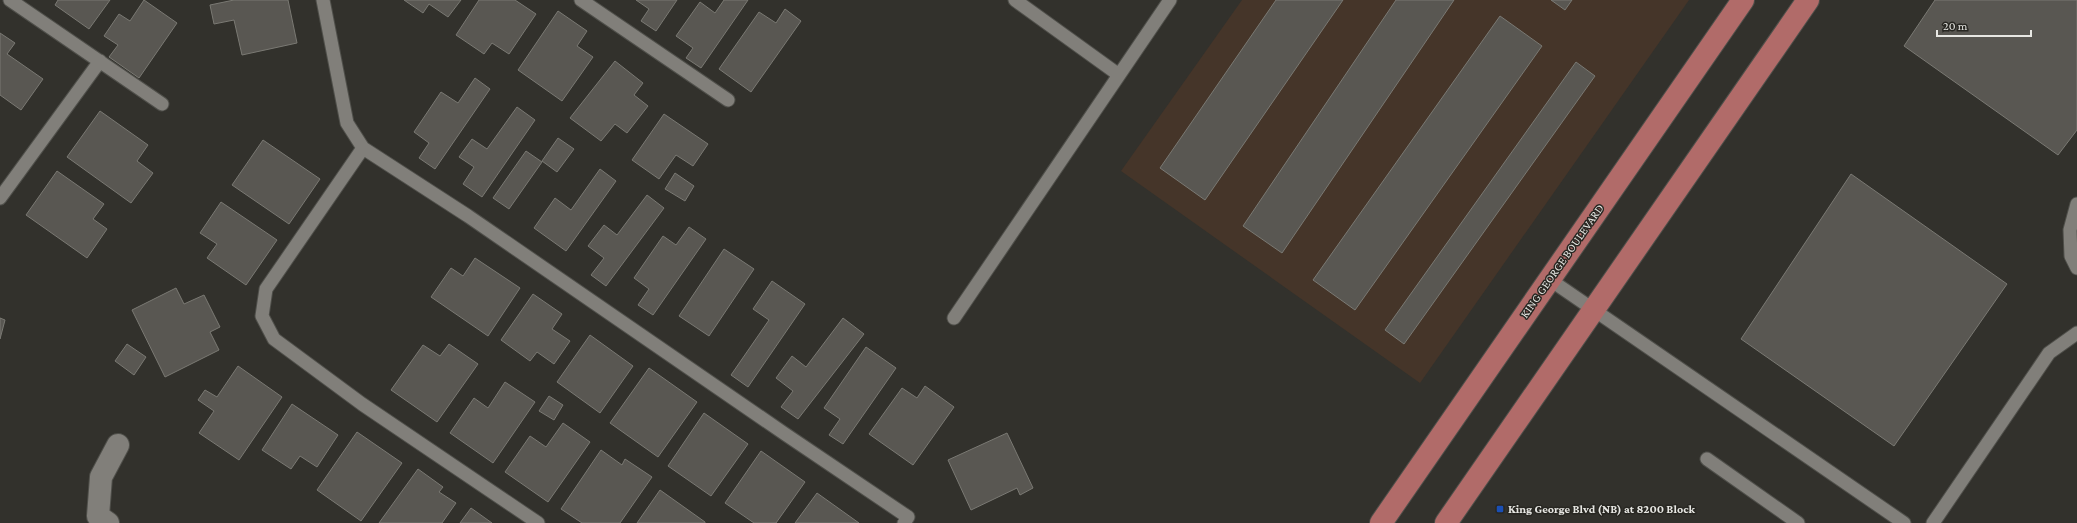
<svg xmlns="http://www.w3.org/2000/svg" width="2077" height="523" font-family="'Crimson Pro',serif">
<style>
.commercial{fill:#453529}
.building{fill:#595752;stroke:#7a7973}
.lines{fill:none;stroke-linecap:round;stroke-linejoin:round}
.lane-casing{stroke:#4f4f4a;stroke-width:15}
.street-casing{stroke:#4f4f4a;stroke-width:24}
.primary-casing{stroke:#4f4f4a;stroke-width:24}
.lane{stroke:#817f7a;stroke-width:13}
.street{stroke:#817f7a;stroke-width:22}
.primary{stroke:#b16b69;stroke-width:22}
.transit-dot{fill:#1a4fb4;stroke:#282722;stroke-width:1.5}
.labels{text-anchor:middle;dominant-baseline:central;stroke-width:3;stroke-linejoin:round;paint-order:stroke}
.street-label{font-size:12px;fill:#e7e7e3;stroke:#282722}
.poi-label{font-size:12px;font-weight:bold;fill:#e7e7e3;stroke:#282722;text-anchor:start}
</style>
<rect width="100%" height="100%" fill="#32312c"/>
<path class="commercial" d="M1242,0H1689L1420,383L1121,171Z"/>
<path class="building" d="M58,0H110L89,29L55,5Z
M144,0L177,23L139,78L109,57L118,45L104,36L119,14L130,21Z
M234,0H288L297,43L242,55L234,20L214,24L210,5Z
M404,0H461L448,17L429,4L423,13Z
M479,0H515L536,14L509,54L492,43L484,54L456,35Z
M636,0H677L656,31L641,21L649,9Z
M724,0H748L701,68L686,58L693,48L676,36L700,2L715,13Z
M1276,0H1343L1205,200L1160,168Z
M1396,0H1454L1282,253L1243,226Z
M1551,0H1572L1565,10Z
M1935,0H2077V130L2058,155L1904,46Z
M785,9L801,21L751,92L719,69L759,12L776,23Z
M558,11L587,31L577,46L593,57L562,101L518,70Z
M1500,16L1542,46L1355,310L1313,280Z
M0,33L15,43L7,54L43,79L21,110L0,95Z
M615,61L643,83L634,95L648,106L627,133L615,124L601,141L570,118Z
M1576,62L1595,76L1404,344L1385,330Z
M475,78L490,89L435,169L419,158L429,143L414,132L441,92L458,103Z
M517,107L535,120L482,197L463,184L474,167L459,157L472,139L487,149Z
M100,111L148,145L137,161L153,173L131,203L67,157Z
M664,114L708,144L693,166L676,155L659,179L632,160Z
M558,138L574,149L557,172L542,161Z
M263,140L320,179L289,224L232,185Z
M526,151L542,162L509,209L493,198Z
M600,169L616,181L566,251L534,228L555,198L571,210Z
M57,171L104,204L93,219L107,229L87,258L26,215Z
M675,173L694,186L685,201L665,189Z
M1851,174L2007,284L1894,446L1741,339Z
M647,195L664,208L606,286L591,275L604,258L588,246L604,225L617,235Z
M221,202L277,240L246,285L207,258L217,244L200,233Z
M689,227L706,239L653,315L638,305L649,289L634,278L663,236L676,245Z
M724,249L754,269L709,336L679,316Z
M475,258L520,288L488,336L431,297L451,268L463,276Z
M772,281L805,304L748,387L731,375L769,320L753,309Z
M176,288L184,304L204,295L220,327L210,332L219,350L165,377L132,310Z
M533,294L562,314L552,329L570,341L554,364L537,352L530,361L501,340Z
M0,318L5,320L0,339Z
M843,318L864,334L798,419L781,407L793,391L776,378L792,356L806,367Z
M590,335L633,366L600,413L557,382Z
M127,344L146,357L134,375L115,361Z
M449,344L478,364L437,422L391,390L423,345L440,356Z
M866,347L896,368L843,444L829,435L840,419L824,408Z
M238,366L282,397L239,460L199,433L214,411L198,400L205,390L217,397Z
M649,368L697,402L658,457L610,423Z
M505,382L535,402L493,463L450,433L474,398L488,408Z
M925,386L954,407L913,465L869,434L902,388L917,398Z
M549,396L563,405L554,420L539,411Z
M292,404L338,435L317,467L300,456L291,469L262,450Z
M704,413L748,444L711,496L668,466Z
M563,423L590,442L548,502L505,472L530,436L546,447Z
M357,432L402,463L361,521L317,490Z
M1007,433L1033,488L1020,495L1017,488L971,510L948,460Z
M601,450L622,465L625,459L652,477L620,523H582L561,509Z
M761,451L805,482L776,523H754L725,503Z
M418,469L443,487L439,492L456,503L442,523H379Z
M660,490L705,522V523H637Z
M817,493L859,523H795Z
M471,508L492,523H460Z"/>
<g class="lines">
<defs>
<path id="lane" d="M10,0L162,104
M323,0L347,123L363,148L468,216L785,434L908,517L904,523
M581,0L728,100
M1015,0L1119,75
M363,148L266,289L262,316L274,339L362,404L538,523
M0,198L100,61
M2077,204L2070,230L2071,256L2077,268
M1549,279L1904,523
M954,318L1170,0
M1707,459L1798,523
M1933,523L2049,353L2077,333"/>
<path id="street" d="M108,523L98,516L101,477L118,445"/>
<path id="primary" d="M1381,523L1743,0
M1446,523L1808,0"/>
</defs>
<use href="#lane" class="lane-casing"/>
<use href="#street" class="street-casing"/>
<use href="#primary" class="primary-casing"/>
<use href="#lane" class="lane"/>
<use href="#street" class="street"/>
<use href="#primary" class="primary"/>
</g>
<rect class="transit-dot" x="1496" y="505" width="8" height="8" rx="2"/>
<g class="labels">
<g class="street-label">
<text transform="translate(1562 261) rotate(-55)">KING GEORGE BOULEVARD</text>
</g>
<g class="poi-label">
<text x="1508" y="509">King George Blvd (NB) at 8200 Block</text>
</g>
</g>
<path d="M1937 30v6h94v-6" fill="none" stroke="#e7e7e3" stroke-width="2"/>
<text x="1943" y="30" font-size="12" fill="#e7e7e3" stroke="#282722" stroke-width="3" paint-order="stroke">20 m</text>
</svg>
